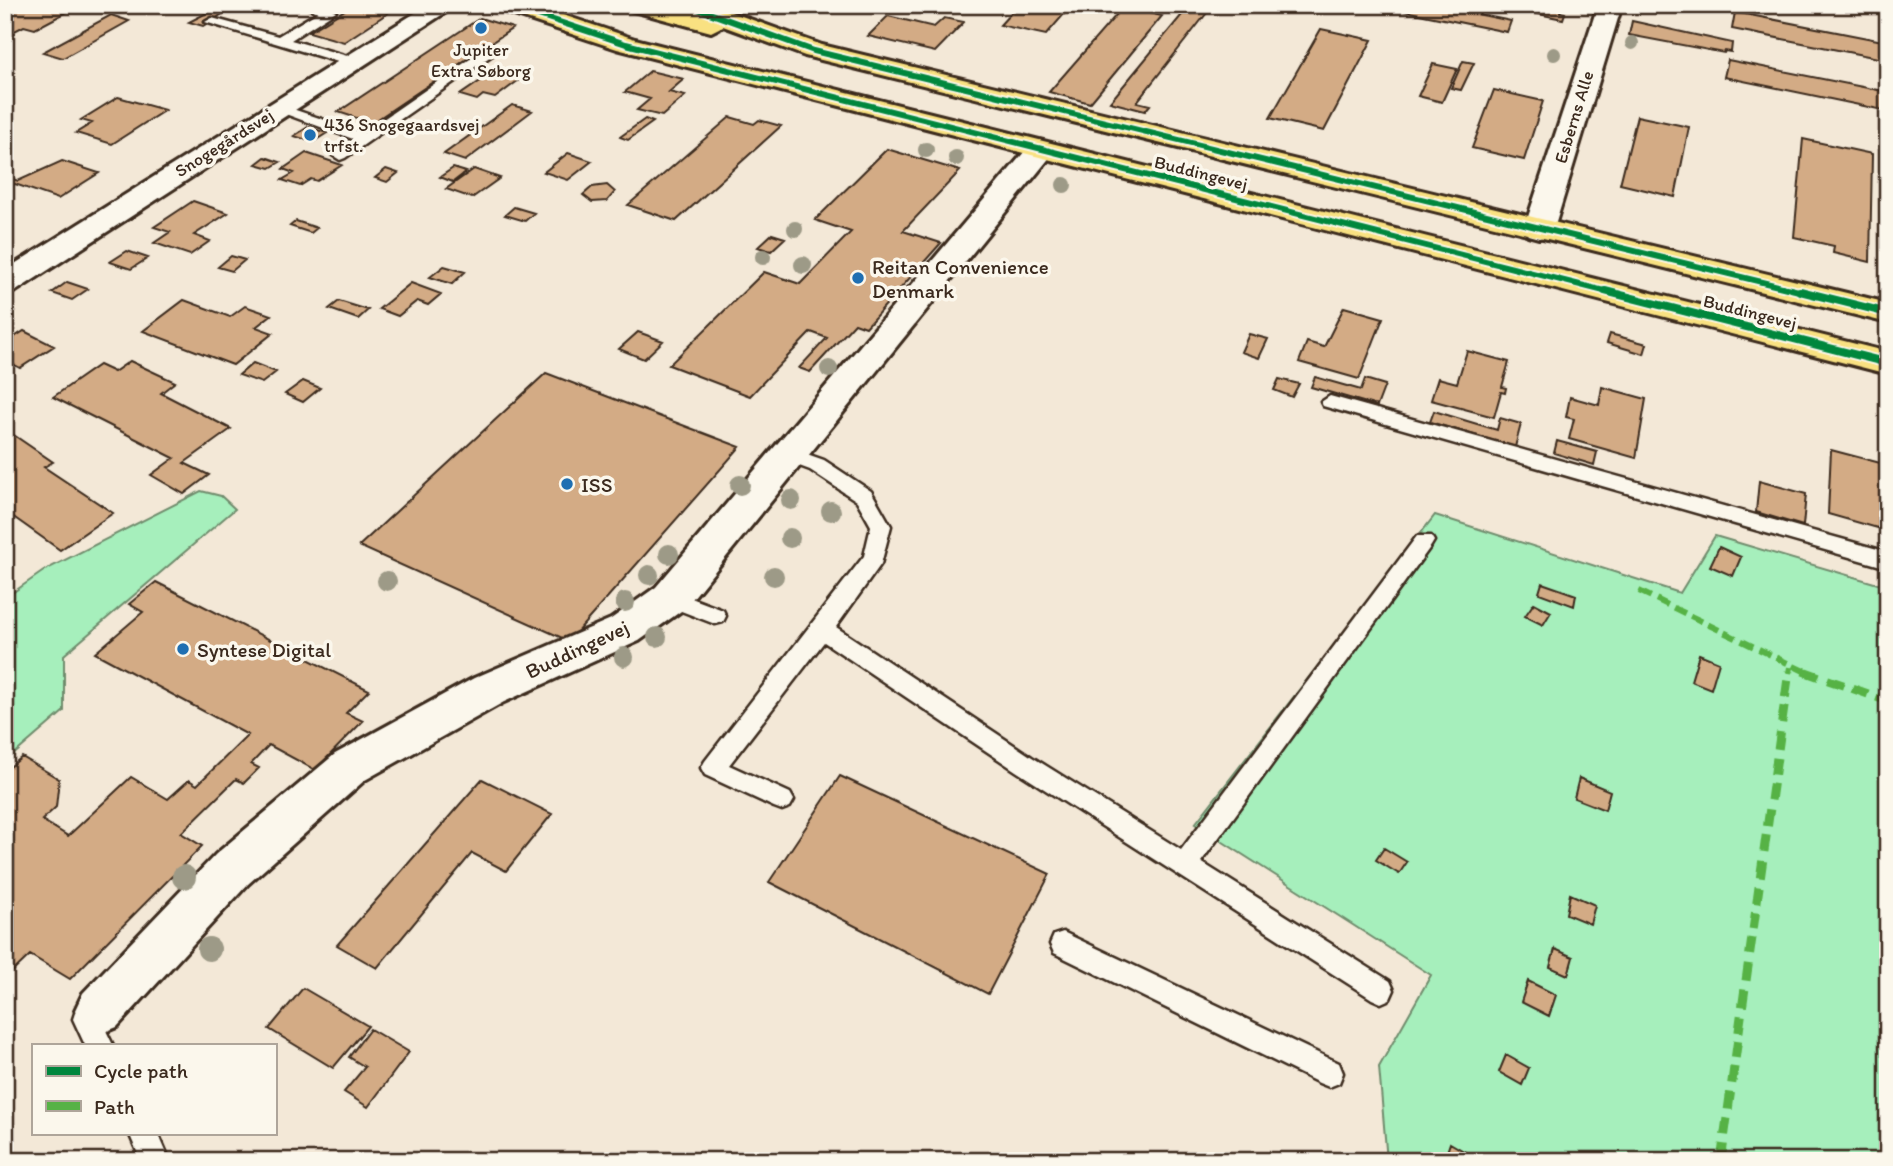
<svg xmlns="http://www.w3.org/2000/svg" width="1893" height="1166" font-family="Itim,sans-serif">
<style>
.green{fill:#a6efbc;stroke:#708c6d;stroke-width:2}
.building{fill:#d3ab85;stroke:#3b2a1e;stroke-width:2}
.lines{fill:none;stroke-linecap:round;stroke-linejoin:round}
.lane-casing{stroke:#3b2a1e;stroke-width:5}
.street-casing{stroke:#3b2a1e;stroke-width:6}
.secondary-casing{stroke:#3b2a1e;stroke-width:6}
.primary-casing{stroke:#3b2a1e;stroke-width:6}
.lane{fill:#fbf7ec;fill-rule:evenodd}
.street{fill:#fbf7ec;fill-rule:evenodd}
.secondary{fill:#fbf7ec;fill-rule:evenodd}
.primary{fill:#f9e181;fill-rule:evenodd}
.quiet-far1{stroke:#57b245;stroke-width:6;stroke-dasharray:13 6;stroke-linecap:butt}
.quiet{stroke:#57b245;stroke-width:9;stroke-dasharray:17 9;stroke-linecap:butt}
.cycleway-far1-casing{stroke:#fbf7ec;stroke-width:10}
.cycleway-casing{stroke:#fbf7ec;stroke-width:12}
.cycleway-far1{stroke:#00873e;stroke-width:6}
.cycleway{stroke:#00873e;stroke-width:8}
.tree{fill:#9d9a87}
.poi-dot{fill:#1f6fb2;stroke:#fbf7ec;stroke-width:2.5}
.labels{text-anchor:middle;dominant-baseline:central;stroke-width:7;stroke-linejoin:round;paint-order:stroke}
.far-poi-label{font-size:18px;fill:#3b2a1e;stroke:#fbf7ec}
.far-street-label{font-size:18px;fill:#3b2a1e;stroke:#fbf7ec}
.poi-label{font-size:21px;fill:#3b2a1e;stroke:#fbf7ec;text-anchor:start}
.street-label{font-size:21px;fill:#3b2a1e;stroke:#fbf7ec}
</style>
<rect width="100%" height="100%" fill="#f3e8d7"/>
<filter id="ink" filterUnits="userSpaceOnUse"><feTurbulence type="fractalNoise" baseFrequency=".0143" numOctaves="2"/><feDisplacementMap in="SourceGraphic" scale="14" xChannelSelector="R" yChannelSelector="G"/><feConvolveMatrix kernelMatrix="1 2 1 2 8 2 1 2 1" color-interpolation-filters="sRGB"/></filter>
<g filter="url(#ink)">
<path class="green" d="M201,491L221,496L235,509L64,655V711L5,762V598L45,570Z
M1435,515L1680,593L1715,536L1888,587V1161H1387L1379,1067L1431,975L1195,824Z"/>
<path class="building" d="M20,5H80L35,29L24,26L5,36V13Z
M222,5H237L203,26L189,22Z
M348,5H379L394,9L344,42L309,32L351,6Z
M1018,5H1072L1046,35L1000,25Z
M1190,5L1210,9L1137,102L1150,105L1145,111L1110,102Z
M1375,5H1433L1511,21L1507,32Z
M1521,5H1562L1560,12L1565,13L1563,19L1519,10Z
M1841,5H1888V14Z
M1123,7L1162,16L1090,103L1049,92Z
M1735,12L1888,42V60L1732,29Z
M111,15L129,21L63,58L43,52Z
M888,16L934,27L944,18L964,22L935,52L868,36Z
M480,18L513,28L372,123L338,112Z
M1632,21L1732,43L1731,52L1725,51L1724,53L1629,35Z
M1321,29L1372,40L1324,131L1270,118Z
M1728,60L1888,92V111L1724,77Z
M1463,61L1474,63L1461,90L1451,88Z
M1433,64L1457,69L1442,102L1418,96Z
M650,71L684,79L669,92L685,96L662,116L637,110L650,99L625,92Z
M492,73L519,80L495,98L483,95L477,100L460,95Z
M1494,90L1543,101L1524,160L1472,148Z
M118,97L165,110L112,144L76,133L92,123L81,120Z
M512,105L532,111L465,161L444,154Z
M1637,116L1689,127L1675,197L1620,184Z
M730,117L754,124L759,120L781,126L676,221L628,205Z
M645,119L653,122L628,140L620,137Z
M308,127L327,133L313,142L294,136Z
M1803,139L1872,154L1870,262L1833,253L1834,246L1794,237Z
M887,149L960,171L903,231L941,243L866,327L855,323L810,372L799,368L827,338L811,332L750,396L669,365L764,272L800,284L851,232L815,220Z
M306,153L342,165L317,181L311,179L300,186L282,180L294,173L283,169Z
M568,153L592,161L568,180L544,172Z
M265,157L280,162L270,168L256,164Z
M62,161L99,173L58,199L15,184L5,187V176L18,181Z
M453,168L466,172L453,182L440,177Z
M386,169L398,173L387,182L375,178Z
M474,169L500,178L472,198L446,189Z
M607,185L615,192L607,201L592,202L583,195L592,187Z
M193,201L228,213L194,235L210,241L190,255L154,243L170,232L154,227Z
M514,207L534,213L525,221L505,215Z
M296,221L317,228L311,233L290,226Z
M772,234L785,238L771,251L758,247Z
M127,251L148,258L131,269L110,262Z
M231,256L245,260L232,271L218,267Z
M444,266L465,272L452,284L430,277Z
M67,282L88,289L72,300L52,293Z
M411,283L441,294L428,305L417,301L398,316L379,309Z
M184,300L230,317L245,306L271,315L256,327L273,333L233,365L143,331Z
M339,301L368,310L358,319L329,309Z
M1344,307L1383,318L1359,379L1299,362L1307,342L1324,347Z
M24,331L54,346L20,368L5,360V343Z
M638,332L663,341L644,359L619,349Z
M1249,334L1268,339L1259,358L1241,352Z
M1610,334L1647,344L1644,354L1607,343Z
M1467,351L1509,362L1502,387L1506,388L1505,393L1501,392L1494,417L1431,400L1438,378L1457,383Z
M130,361L175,382L161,393L231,429L184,463L209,475L184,494L151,475L174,458L53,397L99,365L114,372Z
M253,363L276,372L262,383L239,375Z
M546,373L740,447L569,641L359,546Z
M1315,377L1361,390L1365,379L1385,385L1377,406L1311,387Z
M1279,379L1299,384L1292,397L1274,390Z
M303,381L320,388L303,402L285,394Z
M1602,387L1646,399L1636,458L1569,439L1574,419L1566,417L1570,397L1599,405Z
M1434,411L1497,430L1500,418L1521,424L1515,447L1430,422Z
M5,429L53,462L44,467L113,513L60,550L5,511Z
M1557,441L1597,452L1594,465L1554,453Z
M1831,450L1888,465V531L1828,514Z
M1759,481L1806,494L1803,526L1756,512Z
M1719,547L1741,557L1733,576L1710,566Z
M156,582L369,690L346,713L363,721L315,770L269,745L251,764L259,768L244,783L236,779L181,833L202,846L70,979L30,955L5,979V771L22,757L59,779L56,807L42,820L68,836L131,777L168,799L189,780L197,785L248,735L95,653L143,612L129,604Z
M1542,583L1576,595L1574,606L1539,593Z
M1534,603L1551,612L1543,625L1525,616Z
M1699,654L1719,662L1711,689L1691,681Z
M840,776L1050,874L988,994L769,882Z
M1579,778L1610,791L1605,810L1574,798Z
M482,779L552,814L506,871L472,853L377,968L337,945Z
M1384,848L1407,862L1399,874L1376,860Z
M1570,894L1595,905L1590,924L1566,914Z
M1555,949L1573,957L1568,975L1550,967Z
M1528,981L1556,995L1549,1016L1521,1002Z
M303,988L368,1026L333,1068L269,1029Z
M370,1029L409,1052L368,1107L344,1092L365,1067L349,1057Z
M1506,1055L1529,1068L1522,1085L1499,1072Z
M1450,1143L1467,1153L1465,1161H1444Z"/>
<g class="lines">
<defs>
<path id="lane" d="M301,5H323L336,11L291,40L358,59V65H348L205,22L212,18L278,36L318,12Z
M489,46L501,49L345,158L340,160L332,155L353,139L272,109L279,105L284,106L363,133Z
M1330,396L1888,552V568L1323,406L1321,402Z
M790,448L824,460L871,491L891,526L881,564L836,627L1032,757L1181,850L1417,536H1431L1434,541L1431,546L1201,862L1390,981L1394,990L1390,999L1381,1003L1372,999L1016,771L824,642L729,765L790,793L794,800L790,807L782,810L774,807L705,775L701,768L705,761L864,556L871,526L857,501L810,470L783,460L780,455L783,450Z
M670,590L723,610L726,616L723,622L715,624L663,604L659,598L663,592Z
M1063,932L1339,1063L1343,1073L1339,1083L1329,1087L1319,1083L1054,953L1050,944L1054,935Z
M86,1006L96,1010L113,1045H85L73,1019L76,1010Z
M129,1133H158L168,1156L166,1161H136L138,1154Z"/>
<path id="street" d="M1598,5H1622L1554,229L1550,235L1539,238L1528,235L1524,229Z
M1041,142L1051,144L1055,150L1051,156L684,609L639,641L504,702L365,780L248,884L117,1027L100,1034L83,1027L75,1010L83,993L216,854L335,754L474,678L611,619L656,587L1031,144Z"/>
<path id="secondary" d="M428,5H457L16,291L5,294V270Z"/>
<path id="primary" d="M496,5H533L635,39L1888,352V374L617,49L499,10Z
M627,5L677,8L675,5H711L822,45L1888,303V323L805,56L723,26L711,32L630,10Z"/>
</defs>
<use href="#lane" class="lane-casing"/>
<use href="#street" class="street-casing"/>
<use href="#secondary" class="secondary-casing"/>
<use href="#primary" class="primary-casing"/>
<use href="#lane" class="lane"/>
<use href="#street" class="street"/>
<use href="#secondary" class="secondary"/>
<use href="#primary" class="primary"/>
<path class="quiet-far1" d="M1639,591L1808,673
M1789,673L1790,667"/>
<path class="quiet" d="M1803,671L1888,701
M1721,1161L1789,671"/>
<defs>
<path id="cycleway-far1" d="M508,5L626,44L1612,293
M687,5L814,51L1807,293"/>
<path id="cycleway" d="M1605,291L1888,363
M1800,291L1888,313"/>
</defs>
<use href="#cycleway-far1" class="cycleway-far1-casing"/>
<use href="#cycleway" class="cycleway-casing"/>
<use href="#cycleway-far1" class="cycleway-far1"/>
<use href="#cycleway" class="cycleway"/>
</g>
<g class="tree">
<circle cx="1632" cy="43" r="7"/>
<circle cx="1554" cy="54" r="7"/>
<circle cx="926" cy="150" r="8"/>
<circle cx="956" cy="158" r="8"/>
<circle cx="1064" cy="185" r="8"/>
<circle cx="795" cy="229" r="8"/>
<circle cx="763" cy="257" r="8"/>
<circle cx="803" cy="265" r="9"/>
<circle cx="829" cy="369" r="9"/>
<circle cx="740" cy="485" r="10"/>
<circle cx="791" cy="500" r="10"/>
<circle cx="831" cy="511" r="10"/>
<circle cx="790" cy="538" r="10"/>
<circle cx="669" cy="554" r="10"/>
<circle cx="649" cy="575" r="10"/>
<circle cx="774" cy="576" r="10"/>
<circle cx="387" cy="581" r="10"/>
<circle cx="625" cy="602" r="10"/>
<circle cx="657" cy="637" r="10"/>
<circle cx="624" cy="657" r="10"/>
<circle cx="184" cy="877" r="12"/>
<circle cx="209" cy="949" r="12"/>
</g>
</g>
<g class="poi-dot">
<circle cx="481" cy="28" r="7"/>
<circle cx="310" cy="135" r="7"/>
<circle cx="858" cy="278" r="7"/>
<circle cx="567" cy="484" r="7"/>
<circle cx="183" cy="649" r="7"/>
</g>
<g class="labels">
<g class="far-poi-label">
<text x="481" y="50">Jupiter<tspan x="481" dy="21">Extra Søborg</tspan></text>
<text x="324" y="125" text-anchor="start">436 Snogegaardsvej<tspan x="324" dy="21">trfst.</tspan></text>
</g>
<g class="far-street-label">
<text transform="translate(1574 117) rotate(-73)">Esberns Alle</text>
<text transform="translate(224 143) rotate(-32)">Snogegårdsvej</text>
<text transform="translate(1201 173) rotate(14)">Buddingevej</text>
<text transform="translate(1750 312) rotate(14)">Buddingevej</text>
</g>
<g class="poi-label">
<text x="872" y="266">Reitan Convenience<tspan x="872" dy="24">Denmark</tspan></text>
<text x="581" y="484">ISS</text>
<text x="197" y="649">Syntese Digital</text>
</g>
<g class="street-label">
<text transform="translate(577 649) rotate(-25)">Buddingevej</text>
</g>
</g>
<rect width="1893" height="1166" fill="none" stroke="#fbf7ec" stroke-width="28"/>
<rect x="14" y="14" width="1865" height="1138" fill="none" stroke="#3b2a1e" stroke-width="2.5" filter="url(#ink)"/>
<rect x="32" y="1044" width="245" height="91" fill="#fbf7ec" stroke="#aea59a" stroke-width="2"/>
<rect x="46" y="1066" width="35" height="10" fill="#00873e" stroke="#aea59a" stroke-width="2"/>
<text x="94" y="1078" font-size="21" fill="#3b2a1e">Cycle path</text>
<rect x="46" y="1101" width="35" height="10" fill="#57b245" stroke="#aea59a" stroke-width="2"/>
<text x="94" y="1114" font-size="21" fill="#3b2a1e">Path</text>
</svg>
